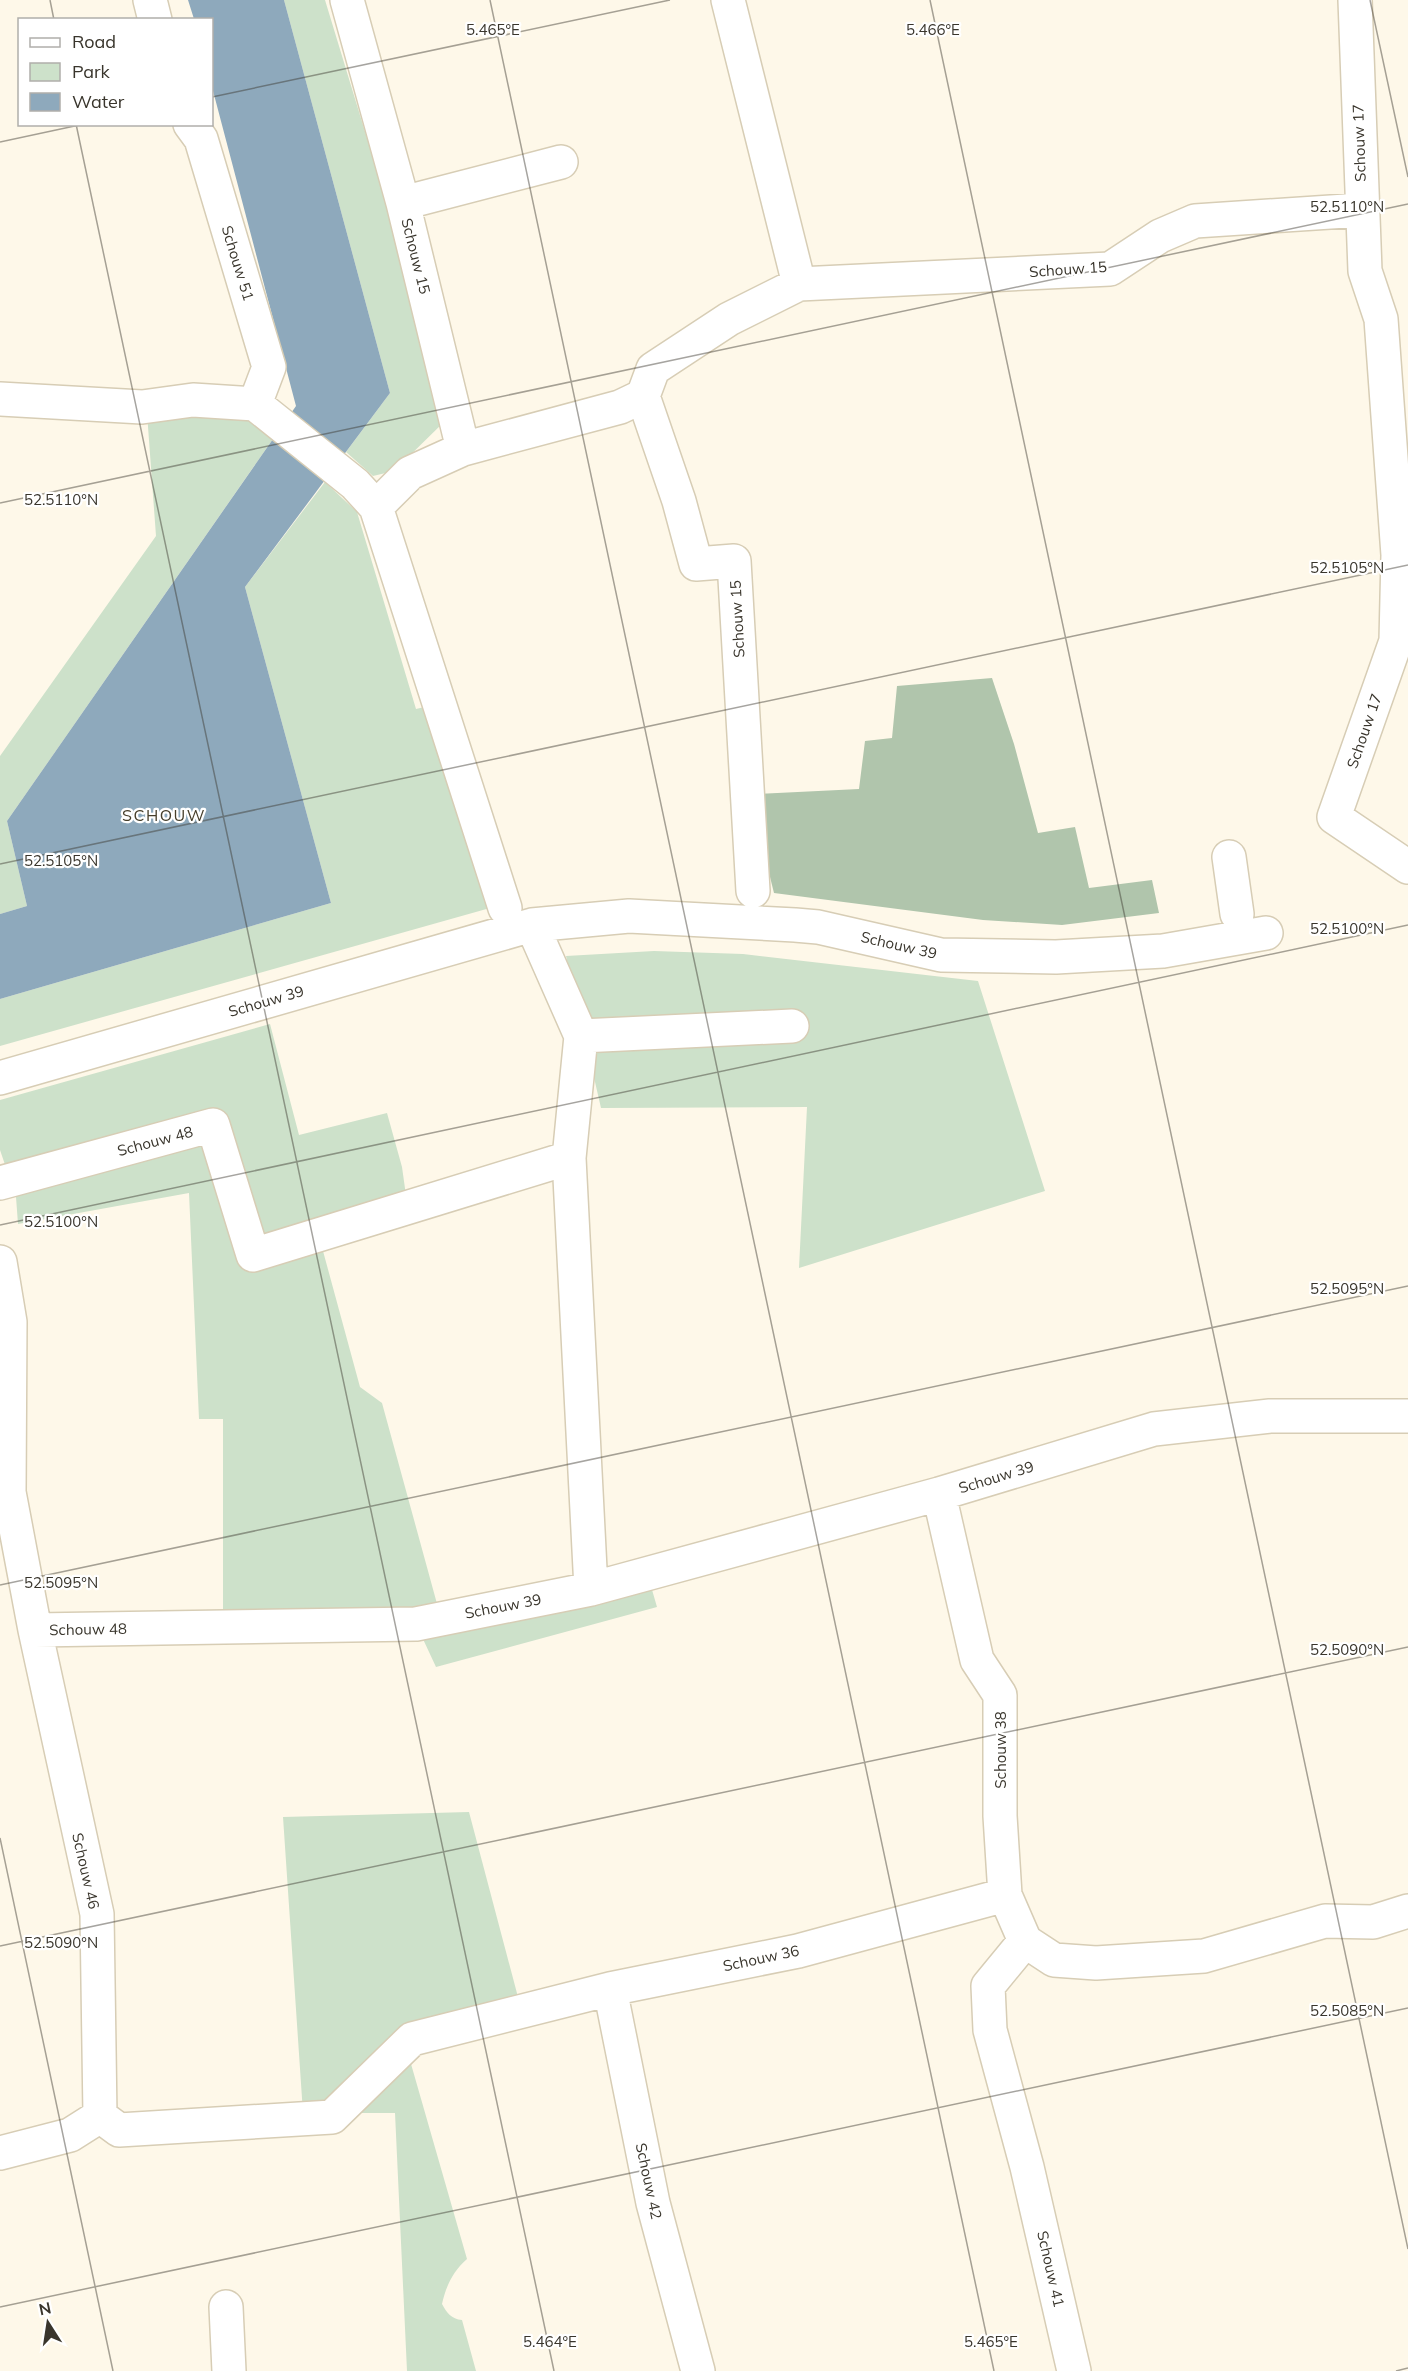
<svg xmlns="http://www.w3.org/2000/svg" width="1408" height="2371" font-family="Mulish,sans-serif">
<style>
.green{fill:#cde1ca}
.forest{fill:#b0c5ac}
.water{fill:#8ea9bc}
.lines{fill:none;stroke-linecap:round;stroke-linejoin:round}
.street-casing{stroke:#d7cdb5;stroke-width:36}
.street{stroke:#fff;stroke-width:33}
.ticks{fill:none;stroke:#39352c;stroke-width:1.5;stroke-opacity:0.45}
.labels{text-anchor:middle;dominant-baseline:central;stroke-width:4.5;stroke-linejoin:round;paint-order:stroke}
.street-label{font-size:15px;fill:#39352c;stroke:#fff}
.neighbourhood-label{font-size:16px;letter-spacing:1.5px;fill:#463e2a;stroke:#fff}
.ticks-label{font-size:15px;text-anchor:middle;fill:#39352c;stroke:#fff;stroke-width:4.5;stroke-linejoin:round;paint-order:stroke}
</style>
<rect width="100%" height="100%" fill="#fef8e9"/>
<path class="green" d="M284,0H325L428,339L446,420L394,471L373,476L346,452L390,393Z
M249,411L275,436L7,821L27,906L0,914V756L156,536L147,413Z
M325,482L357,512L416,709L433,705L490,908L0,1046V999L331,903L245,587Z
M654,951L743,954L978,981L1045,1191L799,1268L807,1107L601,1108L566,956Z
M270,1024L299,1135L387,1113L402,1167L410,1224L323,1251L360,1387L382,1403L442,1622L646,1569L657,1607L436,1667L409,1609H223V1419H199L189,1193L18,1224L16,1197L0,1150V1100Z
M469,1812L523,2016L407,2050L467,2259C453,2271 446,2286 442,2304C447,2313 451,2319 462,2320L476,2371H407L395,2113H303L283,1817Z"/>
<path class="forest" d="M992,678L1014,744L1038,833L1075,827L1089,888L1152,880L1159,913L1062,925L983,920L774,893L759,833L757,794L859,789L865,741L892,738L897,686Z"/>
<path class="water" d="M188,0H284L390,393L245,587L331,903L0,999V914L27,906L7,821L296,406L212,87V20L194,19Z"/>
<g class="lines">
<defs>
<path id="street" d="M150,0L155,20
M347,0L403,203L463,449L620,407L643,396L653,369L729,319L799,284
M728,0L799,284L1110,269L1160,236L1195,221L1361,210
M1355,0L1365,271L1381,319L1398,555L1396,641L1334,817L1408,867
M190,124L201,139L269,367L255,404
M403,203L561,162
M643,396L679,501L696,564L734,561L753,891
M0,399L142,407L193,400L255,404L355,484L376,507
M463,449L410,473L376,507L505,908
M1229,857L1237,914
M532,925L581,1036L569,1158
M581,1036L792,1026
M0,1078L532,925L629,916L795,925L818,927L941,955L1056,957L1163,951L1266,933
M0,1183L213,1125L253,1255L569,1158L591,1589
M0,1262L10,1322L9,1492L35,1630L97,1914L100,2116L70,2135L0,2153
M939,1494L977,1660L1000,1695V1816L1005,1895L1025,1941L1054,1960L1096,1963L1204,1956L1325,1921L1373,1922L1408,1911
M35,1630L416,1624L591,1589L939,1494L1154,1429L1270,1416H1408
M1025,1941L988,1986L990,2030L1027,2167L1074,2371
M610,1989L653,2203L698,2371
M100,2116L119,2130L332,2117L412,2039L610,1989L798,1951L1005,1895
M226,2307L229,2371"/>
</defs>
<use href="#street" class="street-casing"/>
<use href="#street" class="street"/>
</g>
<path class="ticks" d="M50,0L54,20M490,0L994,2371M930,0L1408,2249M1370,0L1408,177M212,97L670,0M76,124L554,2371M0,142L84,124M0,503L1408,204M0,864L1408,565M0,1225L1408,925M0,1585L1408,1286M0,1838L113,2371M0,1946L1408,1647M0,2307L1408,2008M1396,2371L1408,2368"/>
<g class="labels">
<g class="street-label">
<text transform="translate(1359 143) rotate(-92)">Schouw 17</text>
<text transform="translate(416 256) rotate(76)">Schouw 15</text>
<text transform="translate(238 263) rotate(73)">Schouw 51</text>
<text transform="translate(1068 269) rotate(-4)">Schouw 15</text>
<text transform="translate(737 619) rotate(-93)">Schouw 15</text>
<text transform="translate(1364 731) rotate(-71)">Schouw 17</text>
<text transform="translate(899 945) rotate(13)">Schouw 39</text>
<text transform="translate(266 1001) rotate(-16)">Schouw 39</text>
<text transform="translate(155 1141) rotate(-15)">Schouw 48</text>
<text transform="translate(996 1477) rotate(-17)">Schouw 39</text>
<text transform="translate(503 1606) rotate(-11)">Schouw 39</text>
<text transform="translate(88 1629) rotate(-1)">Schouw 48</text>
<text transform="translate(1000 1750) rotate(-90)">Schouw 38</text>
<text transform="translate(86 1871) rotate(77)">Schouw 46</text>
<text transform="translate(761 1958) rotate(-12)">Schouw 36</text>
<text transform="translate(649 2181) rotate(78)">Schouw 42</text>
<text transform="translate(1051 2269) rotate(77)">Schouw 41</text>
</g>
<g class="neighbourhood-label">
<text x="164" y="815">SCHOUW</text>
</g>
</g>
<g class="ticks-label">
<text x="493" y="35">5.465°E</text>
<text x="933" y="35">5.466°E</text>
<text x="1347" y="212">52.5110°N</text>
<text x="61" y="505">52.5110°N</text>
<text x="1347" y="573">52.5105°N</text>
<text x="61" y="866">52.5105°N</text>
<text x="1347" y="934">52.5100°N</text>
<text x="61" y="1227">52.5100°N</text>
<text x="1347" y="1294">52.5095°N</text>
<text x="61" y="1588">52.5095°N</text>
<text x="1347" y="1655">52.5090°N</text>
<text x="61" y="1948">52.5090°N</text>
<text x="1347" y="2016">52.5085°N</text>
<text x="550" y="2347">5.464°E</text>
<text x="991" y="2347">5.465°E</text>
</g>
<rect x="18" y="18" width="195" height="108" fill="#ffffff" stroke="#b0aeab" stroke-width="1.5"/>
<rect x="30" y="38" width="30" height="9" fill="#ffffff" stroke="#b0aeab" stroke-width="1.5"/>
<text x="72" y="48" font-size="18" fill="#39352c">Road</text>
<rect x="30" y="63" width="30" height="18" fill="#cde1ca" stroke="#b0aeab" stroke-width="1.5"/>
<text x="72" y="78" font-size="18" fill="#39352c">Park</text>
<rect x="30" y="93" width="30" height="18" fill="#8ea9bc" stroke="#b0aeab" stroke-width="1.5"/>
<text x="72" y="108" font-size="18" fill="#39352c">Water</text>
<g transform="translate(48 2323) rotate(348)" stroke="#ffffff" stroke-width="4.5" paint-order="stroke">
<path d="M0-4.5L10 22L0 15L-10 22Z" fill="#39352c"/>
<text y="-9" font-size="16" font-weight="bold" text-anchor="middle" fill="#39352c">N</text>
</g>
</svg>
